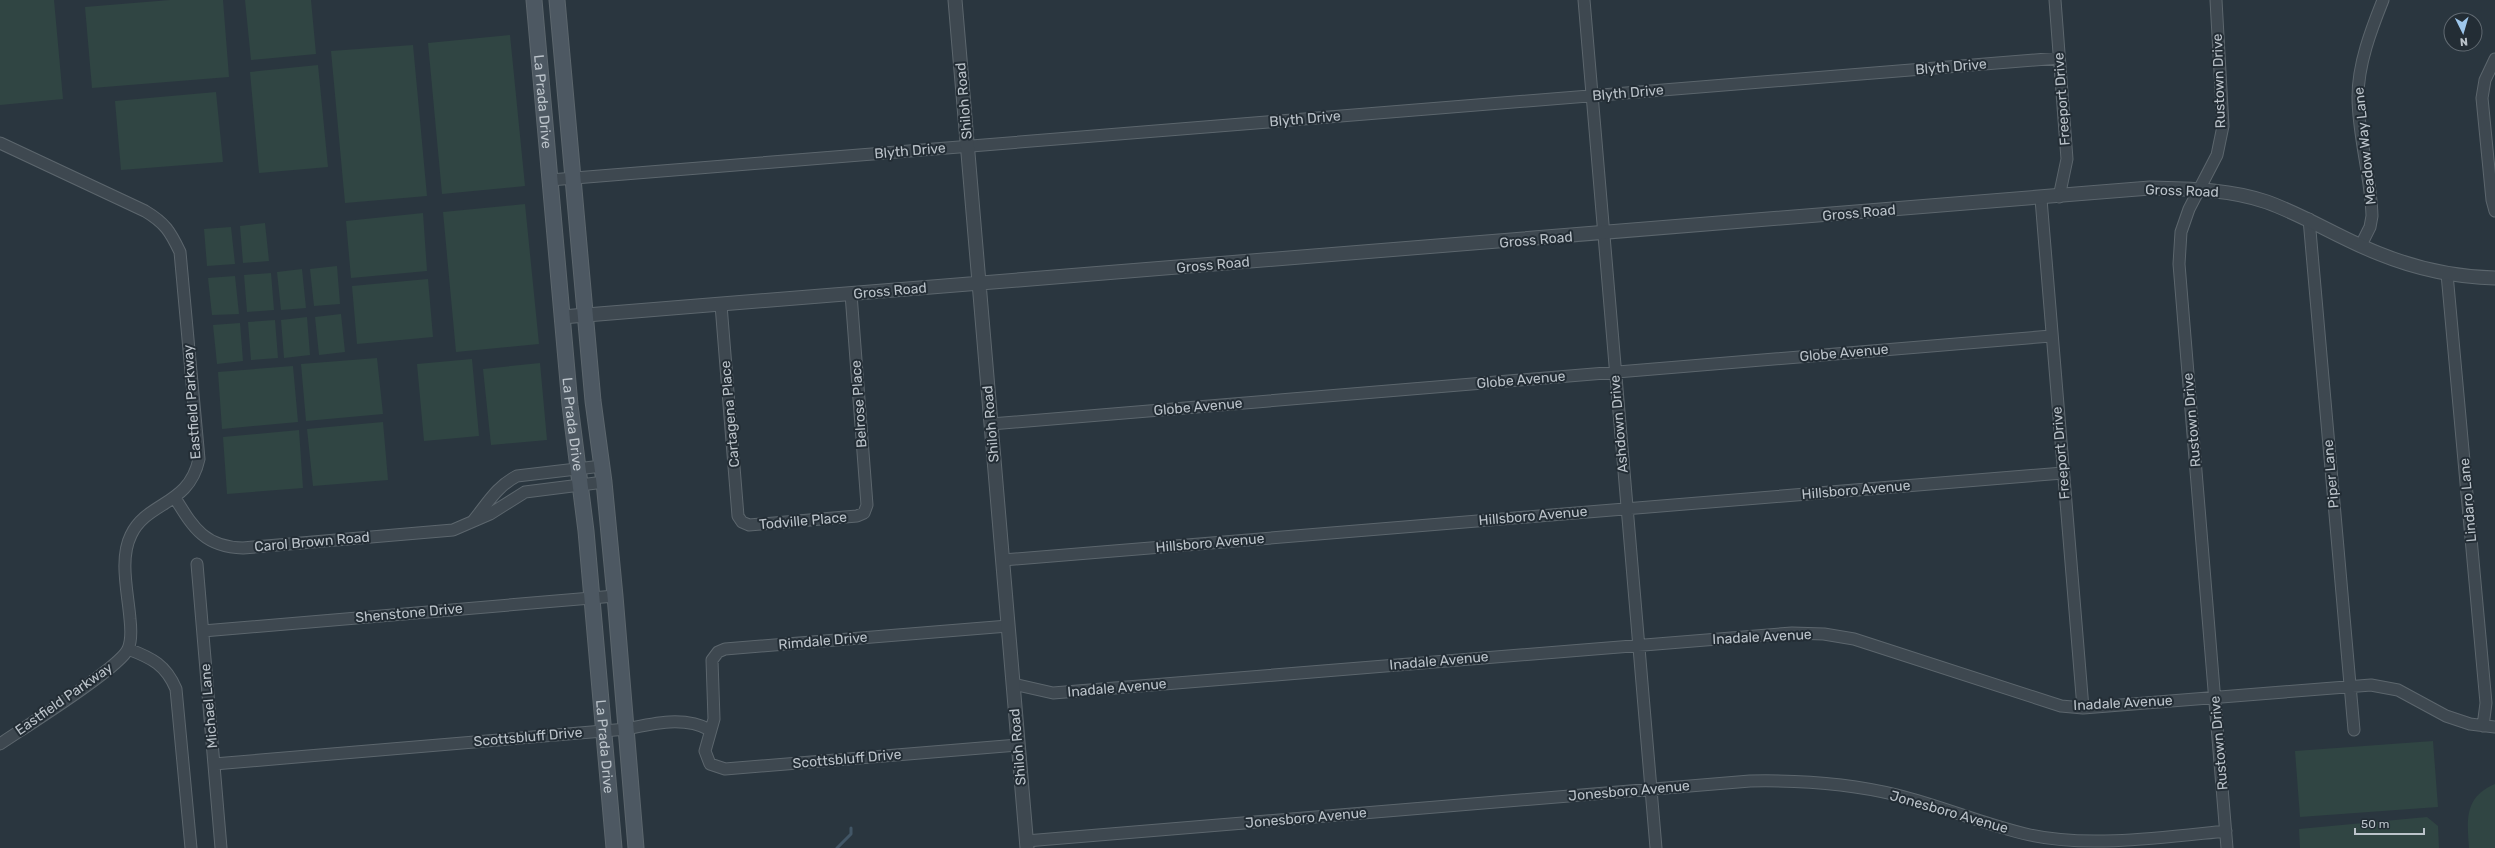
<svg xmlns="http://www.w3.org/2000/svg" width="2495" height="848" font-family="Rubik,sans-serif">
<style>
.green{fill:#304543}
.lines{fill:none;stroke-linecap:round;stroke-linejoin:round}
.stream{stroke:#425666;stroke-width:3}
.minor-casing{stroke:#5c666d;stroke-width:13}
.tertiary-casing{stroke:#5c666d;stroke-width:15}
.secondary-casing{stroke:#5c666d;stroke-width:17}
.minor{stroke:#3e4850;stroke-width:11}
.tertiary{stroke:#3e4850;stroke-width:13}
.secondary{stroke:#4d5862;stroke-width:15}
.labels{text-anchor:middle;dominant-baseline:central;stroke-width:4;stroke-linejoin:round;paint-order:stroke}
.street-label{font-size:14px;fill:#bbc3ca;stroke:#232d35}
</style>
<rect width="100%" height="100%" fill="#2a363f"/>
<path class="green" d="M0,0H54L63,99L0,105Z
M170,0H223L229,77L92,88L85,7Z
M245,0H311L316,54L251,60Z
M510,35L525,186L442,194L428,43Z
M413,45L427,196L345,203L331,51Z
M318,65L328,167L259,173L250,72Z
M216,92L223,162L121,170L115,101Z
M525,204L539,344L456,352L443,212Z
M423,213L427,271L351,278L346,221Z
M265,223L269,261L243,263L240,226Z
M231,227L235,264L207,266L204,229Z
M337,266L340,304L314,306L310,269Z
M302,269L306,308L281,310L277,272Z
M271,273L274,310L247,312L244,275Z
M235,276L239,314L212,315L208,278Z
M428,279L433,337L357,344L352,286Z
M341,314L345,352L319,355L315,317Z
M307,317L310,355L284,358L281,320Z
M275,320L278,358L251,360L248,322Z
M240,323L243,361L217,364L213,325Z
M377,358L383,414L306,421L301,364Z
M472,359L479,436L424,441L417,364Z
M540,363L547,440L491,445L483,369Z
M293,366L298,422L222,429L218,372Z
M383,422L388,480L313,486L307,429Z
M299,430L303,488L227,494L223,437Z
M2433,741L2438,807L2300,817L2295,751Z
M2495,784V848H2469C2467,820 2464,797 2495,784Z
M2427,817L2438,826L2439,848H2300L2299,829Z"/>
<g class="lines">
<path class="stream" d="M837,848L851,834V828"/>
<defs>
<path id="minor" d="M1584,0L1656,848
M2055,0L2067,159L2059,197
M2216,0L2223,126L2217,155L2189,209L2181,232L2179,264L2227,848
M2495,59L2485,80L2482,98L2492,200L2495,211
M0,143L145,211C165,223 170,231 180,252L199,459C189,506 147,501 131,535C119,559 128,593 130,619C131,628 132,640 128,649C120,668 22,729 0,744
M550,180L2059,58
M2041,199L2083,708
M2309,219L2354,730
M2361,245L2370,227L2372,216C2371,176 2358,137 2358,97C2358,64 2371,30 2383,0
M2447,274L2486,703L2483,726
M721,305L738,516L742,522L749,525L857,516L864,513L867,505L851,294
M991,424L2051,336
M175,498C193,527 204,547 243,548L453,530L490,514L525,492L604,482
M473,521C487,504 497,486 517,476L602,466
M1003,560L2063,473
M197,564L221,848
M1008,626L725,649L718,652L712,660L714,719L705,751L710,764L725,769L1018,745
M203,631L615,596
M128,649C152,658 166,665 176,689L191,848
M1013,684L1053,693L1792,633L1824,634L1854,639L2061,706L2083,708L2371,685L2398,690L2446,716L2470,724L2495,727
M214,764L627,729C654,723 685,716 710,730
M1026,841L1750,781C1800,780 1848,783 1897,795C1942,806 1985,825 2030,835C2088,848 2166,837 2226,831"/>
<path id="tertiary" d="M955,0L1027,848
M562,317L2150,188C2189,189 2229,189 2267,202C2306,216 2341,239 2380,254C2417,269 2455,277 2495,278"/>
<g id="secondary">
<path id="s1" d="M534,0L570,405L586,531L614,848"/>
<path d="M557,0L593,401L604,482L615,596L636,848"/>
</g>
</defs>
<use href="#minor" class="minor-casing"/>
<use href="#tertiary" class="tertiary-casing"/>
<use href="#secondary" class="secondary-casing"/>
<use href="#minor" class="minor"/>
<use href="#tertiary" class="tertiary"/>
<use href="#secondary" class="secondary"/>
</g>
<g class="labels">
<g class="street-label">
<text transform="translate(1951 67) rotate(-5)">Blyth Drive</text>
<text transform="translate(2219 81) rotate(-92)">Rustown Drive</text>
<text transform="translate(1628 93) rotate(-5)">Blyth Drive</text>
<text transform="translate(2062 99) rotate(-94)">Freeport Drive</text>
<text transform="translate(964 101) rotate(-95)">Shiloh Road</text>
<text stroke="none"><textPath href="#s1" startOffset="102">La Prada Drive</textPath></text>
<text transform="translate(1305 119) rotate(-5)">Blyth Drive</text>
<text transform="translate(2365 146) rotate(-96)">Meadow Way Lane</text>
<text transform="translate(910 151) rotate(-5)">Blyth Drive</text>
<text transform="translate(2182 191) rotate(2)">Gross Road</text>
<text transform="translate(1859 213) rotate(-5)">Gross Road</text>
<text transform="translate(1536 240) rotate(-5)">Gross Road</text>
<text transform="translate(1213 265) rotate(-5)">Gross Road</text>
<text transform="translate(890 291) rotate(-5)">Gross Road</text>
<text transform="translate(1844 353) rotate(-5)">Globe Avenue</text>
<text transform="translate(1521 380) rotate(-5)">Globe Avenue</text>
<text transform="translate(192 402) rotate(-94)">Eastfield Parkway</text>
<text transform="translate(859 404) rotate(-94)">Belrose Place</text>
<text transform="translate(1198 407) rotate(-5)">Globe Avenue</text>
<text transform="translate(730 414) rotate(-95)">Cartagena Place</text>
<text transform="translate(2192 420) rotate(-95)">Rustown Drive</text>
<text stroke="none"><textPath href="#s1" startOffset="426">La Prada Drive</textPath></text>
<text transform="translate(991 424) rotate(-95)">Shiloh Road</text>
<text transform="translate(1619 424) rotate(-95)">Ashdown Drive</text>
<text transform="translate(2061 453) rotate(-95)">Freeport Drive</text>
<text transform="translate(2331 474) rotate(-95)">Piper Lane</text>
<text transform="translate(1856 490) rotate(-5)">Hillsboro Avenue</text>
<text transform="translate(2468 500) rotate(-95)">Lindaro Lane</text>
<text transform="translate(1533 516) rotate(-5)">Hillsboro Avenue</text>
<text transform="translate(803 521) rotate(-5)">Todville Place</text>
<text transform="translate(312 542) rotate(-5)">Carol Brown Road</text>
<text transform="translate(1210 543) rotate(-5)">Hillsboro Avenue</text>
<text transform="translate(409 613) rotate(-5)">Shenstone Drive</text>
<text transform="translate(1762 637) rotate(-3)">Inadale Avenue</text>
<text transform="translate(823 641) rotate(-5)">Rimdale Drive</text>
<text transform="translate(1439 661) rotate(-5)">Inadale Avenue</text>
<text transform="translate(1117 688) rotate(-5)">Inadale Avenue</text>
<text transform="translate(64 699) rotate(-35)">Eastfield Parkway</text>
<text transform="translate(2123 703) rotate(-3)">Inadale Avenue</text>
<text transform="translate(209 706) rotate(-95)">Michael Lane</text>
<text transform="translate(528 737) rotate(-5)">Scottsbluff Drive</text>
<text transform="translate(2219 743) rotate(-95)">Rustown Drive</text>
<text stroke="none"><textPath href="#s1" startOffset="750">La Prada Drive</textPath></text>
<text transform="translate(1018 747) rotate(-95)">Shiloh Road</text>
<text transform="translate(847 759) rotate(-5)">Scottsbluff Drive</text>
<text transform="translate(1629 791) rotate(-5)">Jonesboro Avenue</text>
<text transform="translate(1949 812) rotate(16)">Jonesboro Avenue</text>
<text transform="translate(1306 818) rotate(-5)">Jonesboro Avenue</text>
</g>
</g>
<g transform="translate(2463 32) rotate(175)"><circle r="19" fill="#232d35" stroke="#606971"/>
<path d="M0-3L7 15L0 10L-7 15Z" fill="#9ec7ec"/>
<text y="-6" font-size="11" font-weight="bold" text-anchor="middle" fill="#bbc3ca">N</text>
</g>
<path d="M2355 828v6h69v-6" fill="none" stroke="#bbc3ca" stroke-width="2"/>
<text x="2361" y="828" font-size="12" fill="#bbc3ca" stroke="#232d35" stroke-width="3" paint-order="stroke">50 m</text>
</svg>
